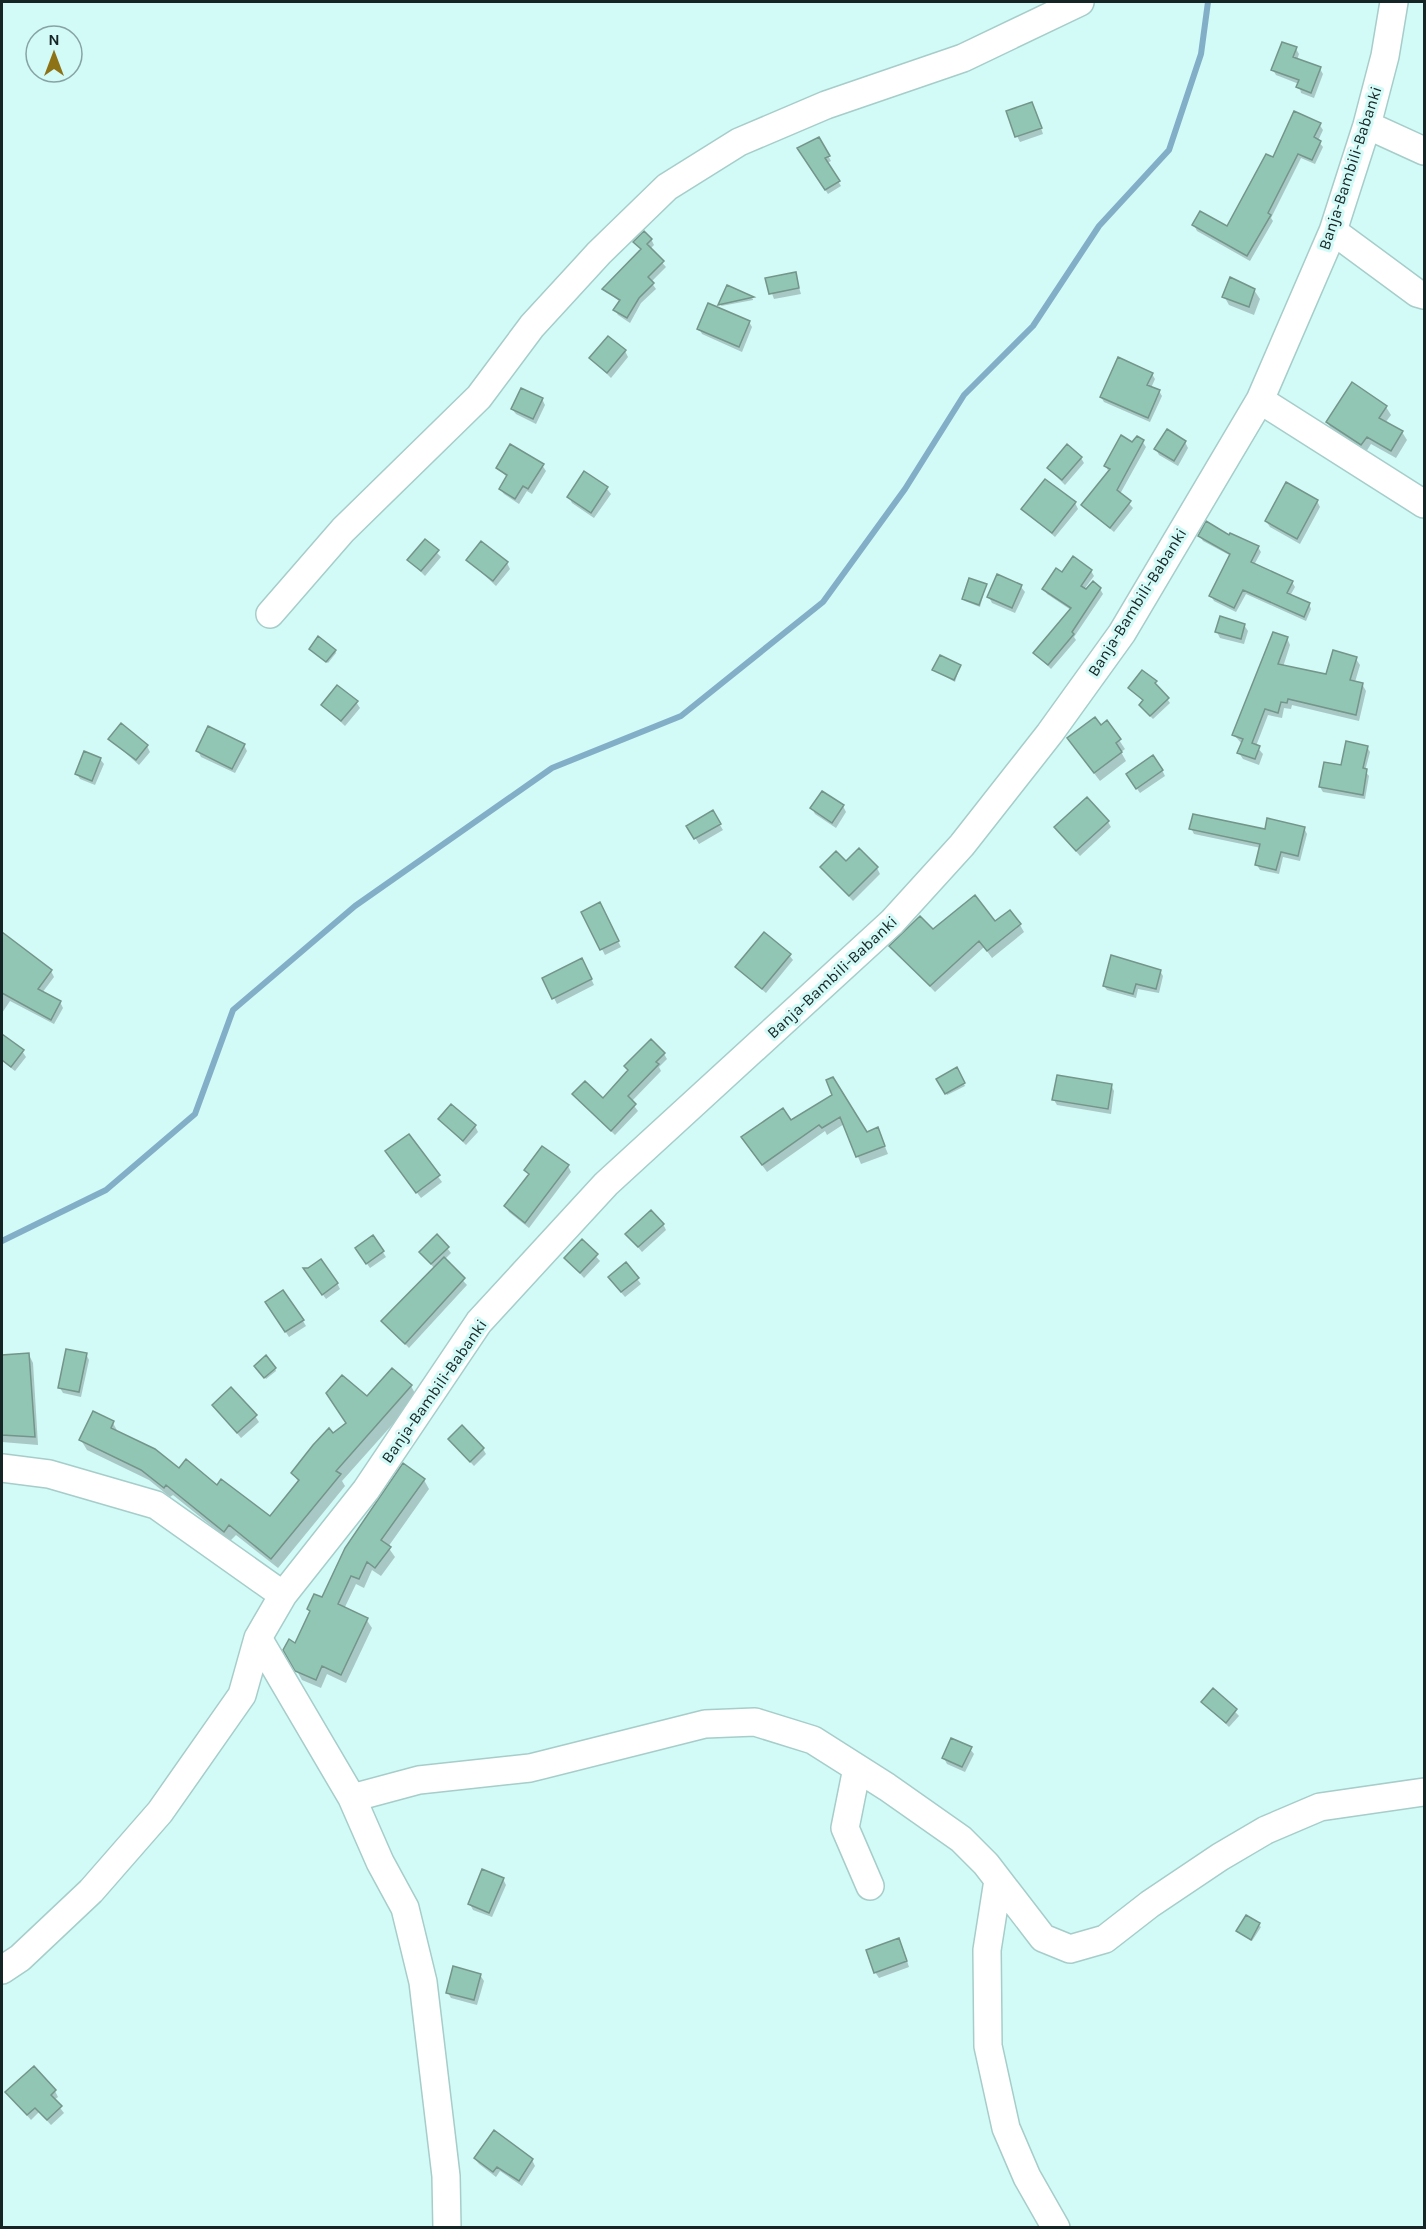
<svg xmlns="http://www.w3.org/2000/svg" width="1426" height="2229" font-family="Karla,sans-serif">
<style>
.shadow{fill:#0003}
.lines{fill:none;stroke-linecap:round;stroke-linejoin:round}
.stream{stroke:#82afc7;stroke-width:6}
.building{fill:#92c6b4;stroke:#749589;stroke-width:1.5}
.minor-casing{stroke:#a6cdca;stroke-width:30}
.minor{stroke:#fff;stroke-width:27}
.labels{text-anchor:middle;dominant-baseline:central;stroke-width:6;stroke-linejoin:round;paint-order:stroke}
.street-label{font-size:16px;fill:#152424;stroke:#d2faf7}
</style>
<rect width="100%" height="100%" fill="#d2faf7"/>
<path class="shadow" d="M1296,49L1299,54L1297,60L1320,69L1323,74L1314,98L1301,93L1299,84L1276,75L1273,70Z
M1035,110L1043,134L1020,142L1017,136Z
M1319,124L1323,130L1318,141L1323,147L1315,164L1301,158L1271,218L1273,221L1250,261L1197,231L1194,225L1228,228L1274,159Z
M819,139L831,161L827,163L841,186L828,194L799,149Z
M651,239L654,245L650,249L666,267L651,282L656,289L641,303L630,323L618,315L615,310L620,302L604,289L642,251L635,242Z
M795,274L801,294L774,299L767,280Z
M728,287L753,299V300L721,306Z
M1254,290L1260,299L1254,315L1229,305L1224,296Z
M749,322L752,327L742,352L702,334L699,328Z
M625,351L628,357L611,378L591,358Z
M1152,374L1155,379L1151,388L1159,391L1162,396L1150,422L1104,402L1101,397Z
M542,399L545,405L536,424L516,414L512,409Z
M1386,407L1391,415L1385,423L1402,432L1407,440L1396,458L1371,444L1366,452L1332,430L1327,422Z
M1142,441L1146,447L1120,494L1133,508L1114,532L1083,505L1109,473L1106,466L1132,444Z
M1185,442L1188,448L1178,466L1159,455L1156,449Z
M1081,458L1084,463L1065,485L1048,468Z
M542,465L546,471L532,494L527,491L519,504L504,494L500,489L507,477L497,468Z
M585,473L607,489L611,494L594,518L572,503L569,497Z
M1317,501L1320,507L1300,544L1270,527L1266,521Z
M1075,503L1078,509L1055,537L1023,509Z
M1200,536L1230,537L1258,547L1261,552L1254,565L1292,582L1295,587L1290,596L1309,604L1311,609L1306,621L1246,594L1236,612L1214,601L1211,596L1231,556L1203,541Z
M425,541L441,557L425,576L409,560Z
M468,560L507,563L510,569L496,586Z
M1091,571L1094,576L1082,592L1100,589L1103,594L1074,637L1076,640L1051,669L1035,653L1071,610L1047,594L1044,589L1062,574Z
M998,576L1021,587L1025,592L1015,613L992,603L989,597Z
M986,585L980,607L965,601L963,599Z
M1244,625L1248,631L1244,644L1220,638L1217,632Z
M1287,638L1290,645L1283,667L1327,676L1356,659L1360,665L1355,682L1362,684L1366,691L1359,721L1292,705L1291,709L1284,708L1282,718L1268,715L1256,746L1263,754L1259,765L1243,759L1239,753L1242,744L1234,735Z
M312,651H335L336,653L328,663Z
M960,666L955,682L934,670Z
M1155,682L1170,703L1153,719L1143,709L1144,702L1130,688Z
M356,702L360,708L345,726L323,705Z
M1107,722L1125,749L1121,752L1126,761L1100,781L1074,747Z
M110,739L147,746L150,752L139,765Z
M244,745L247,751L235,773L201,757L198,751Z
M1367,747L1370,752L1365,771L1369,776L1365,799L1323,792L1320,787Z
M100,759L104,764L95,785L80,779L77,774Z
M1162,770L1165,776L1140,793L1131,780Z
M823,793L843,806L846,812L836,828L815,814L812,808Z
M712,812L723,830L699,844L688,826Z
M1108,822L1111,827L1080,856L1056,828Z
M1191,828L1266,831L1304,828L1307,834L1300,861L1283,857L1279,874L1260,870L1257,865L1261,848L1194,834Z
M846,863L877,868L880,874L853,901L822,868Z
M602,910L621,947L605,955L583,912Z
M995,923L1020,925L1024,932L992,958L984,947L935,992L891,946L933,931Z
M2,934L51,971L54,977L42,993L60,1002L63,1008L54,1024L10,1001L2,1013Z
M789,955L793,960L766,993L737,967Z
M585,966L594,985L557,1004L554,998Z
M1160,971L1163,976L1159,993L1138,989L1136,998L1107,990L1104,986Z
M2,1036L22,1051L26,1057L15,1071L2,1061Z
M664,1054L667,1059L659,1067L661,1071L631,1102L638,1111L615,1135L574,1095L603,1100Z
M956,1069L965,1086L947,1095L938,1079Z
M1111,1085L1114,1091L1111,1114L1057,1105L1054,1100Z
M833,1096L866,1134L881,1137L888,1154L861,1164L844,1124L827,1135L825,1131L767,1172L747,1144Z
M440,1120L475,1126L478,1132L466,1145Z
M408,1136L442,1182L421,1198L390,1157Z
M568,1166L571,1172L529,1228L509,1212L505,1206L530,1176L526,1170Z
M663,1224L666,1230L642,1252L627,1234Z
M373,1237L386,1257L370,1268L360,1254Z
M582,1241L600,1261L584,1278L566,1258Z
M447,1248L451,1253L444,1260L467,1285L409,1348L383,1321L434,1268L421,1252Z
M626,1264L641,1284L625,1297L613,1283Z
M308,1274L337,1283L340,1289L326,1299Z
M270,1308L303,1321L306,1326L289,1337Z
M86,1354L89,1360L81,1397L63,1393L60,1388Z
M29,1355L33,1363L38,1445L2,1442V1399H4L2,1357Z
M257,1368H275L276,1371L266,1379Z
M392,1370L411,1386L417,1397L342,1481L345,1486L278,1568L236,1535L230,1541L173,1495L170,1497L149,1480L87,1450L81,1440L113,1423L119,1434L179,1470L217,1487L270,1518L299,1483L293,1474L348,1423Z
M213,1405L255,1416L259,1422L241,1438Z
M450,1440L483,1449L486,1454L474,1466Z
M424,1480L429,1489L388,1547L395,1557L381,1576L372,1570L364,1588L356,1584L344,1609L366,1619L372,1628L346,1683L327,1674L321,1688L302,1680L285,1650L296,1645L323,1599Z
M1214,1690L1239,1716L1229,1727L1203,1702Z
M970,1749L974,1754L965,1772L947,1764L944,1758Z
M503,1879L506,1885L492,1917L473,1910L470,1904Z
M1247,1917L1261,1927L1252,1941L1238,1931Z
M902,1946L909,1967L879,1978L875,1972Z
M480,1975L484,1981L477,2005L451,1998L448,1993Z
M55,2091L58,2097L54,2100L64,2113L51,2125L39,2112L31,2120L7,2092Z
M475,2159L532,2160L535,2166L522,2186L500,2171L496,2177L479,2164Z"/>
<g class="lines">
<path class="stream" d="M2,1241L106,1190L195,1114L233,1010L355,906L552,768L681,716L823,602L905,489L964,395L1033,326L1099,226L1169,150L1201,54L1208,2"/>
</g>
<path class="building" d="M1282,42L1297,47L1293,57L1321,67L1311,93L1296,87L1299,80L1271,70Z
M1032,102L1042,128L1015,137L1006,111Z
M1294,111L1321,123L1314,137L1321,141L1312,160L1298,154L1268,213L1271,215L1247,256L1192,225L1200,211L1227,226L1266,154L1273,157Z
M819,137L830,156L825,158L840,181L825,190L797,148Z
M644,231L652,239L647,244L664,261L648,277L654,283L639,298L627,318L613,310L620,300L602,289L641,249L633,242Z
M796,272L799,288L769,294L765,278Z
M1230,277L1255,289L1249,307L1222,297Z
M727,285L754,297L718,305Z
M708,303L750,321L739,347L697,329Z
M608,336L626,350L607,373L589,358Z
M1118,357L1153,373L1147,385L1160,390L1148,418L1100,397Z
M1352,382L1387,406L1379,418L1403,431L1391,451L1367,437L1361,445L1326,422Z
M521,388L543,398L533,419L511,409Z
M1167,429L1186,441L1174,461L1154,449Z
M1121,435L1132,442L1137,436L1144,440L1117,490L1131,501L1110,528L1081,505L1110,469L1104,466Z
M510,444L544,464L528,489L523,486L515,499L499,489L507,475L496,468Z
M1067,444L1082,457L1062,480L1047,468Z
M584,471L608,487L591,513L567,497Z
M1045,479L1076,502L1052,533L1021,509Z
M1286,482L1318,500L1297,539L1265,521Z
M1206,521L1229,535L1230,533L1259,546L1251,562L1293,581L1287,593L1310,603L1304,617L1243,590L1234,608L1209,596L1230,554L1198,536Z
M425,539L439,550L421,571L407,560Z
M481,541L508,562L493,581L466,560Z
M1073,556L1092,570L1081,586L1086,589L1093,581L1101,588L1072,632L1074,634L1048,665L1033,653L1071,608L1042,589L1056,568L1062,572Z
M997,574L1022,585L1012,608L987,597Z
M969,578L987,584L979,605L962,599Z
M1220,616L1245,624L1241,639L1215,632Z
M1273,632L1288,637L1278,664L1326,674L1333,650L1357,657L1350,680L1363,683L1356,715L1288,699L1287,703L1281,702L1278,713L1265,709L1252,743L1260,746L1255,759L1237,753L1243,739L1232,735Z
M318,636L336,650L326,662L309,649Z
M940,655L961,665L954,680L932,670Z
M1142,670L1157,681L1155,683L1169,698L1150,716L1139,705L1143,700L1128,688Z
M337,685L358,701L341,721L321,705Z
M1095,717L1101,725L1107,720L1121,739L1116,743L1122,752L1094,773L1067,738Z
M121,723L148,745L136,760L108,739Z
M208,726L245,744L232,769L196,751Z
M1346,741L1368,746L1363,768L1367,769L1363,795L1319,787L1324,762L1341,765Z
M84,751L101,758L92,781L75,774Z
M1153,755L1163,770L1136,789L1126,774Z
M822,791L844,805L832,823L810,808Z
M1087,797L1109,821L1076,851L1054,827Z
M713,810L721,824L694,839L686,826Z
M1193,814L1265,829L1267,818L1305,827L1298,856L1281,852L1276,870L1255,865L1260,844L1189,829Z
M859,848L878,867L849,896L820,867L836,851L846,861Z
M975,895L995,921L1010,910L1021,924L987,951L979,941L930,986L889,946L920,916L933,929Z
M600,902L619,941L600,950L581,912Z
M2,932L52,970L38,989L61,1001L51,1020L2,993Z
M764,932L791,954L762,989L735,967Z
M1111,955L1161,970L1156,989L1136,984L1133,994L1103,986Z
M582,958L592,979L552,999L542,978Z
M2,1034L24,1050L11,1067L2,1060Z
M651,1039L665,1053L656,1062L659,1064L628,1096L636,1104L611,1131L572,1094L585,1081L603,1098L628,1070L624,1066Z
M957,1067L965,1083L945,1094L936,1079Z
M1057,1075L1112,1084L1108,1109L1052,1100Z
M833,1077L867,1132L878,1127L885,1146L856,1157L840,1117L822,1128L819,1125L762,1165L741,1137L783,1108L791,1120L832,1095L826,1080Z
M451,1104L476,1125L463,1141L438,1119Z
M409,1134L440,1175L416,1193L385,1151Z
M542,1146L569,1165L525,1223L504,1206L529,1174L524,1170Z
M651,1210L664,1224L638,1247L625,1234Z
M437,1234L449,1247L431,1264L419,1252Z
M373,1235L384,1251L366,1264L355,1248Z
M582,1239L598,1254L580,1273L564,1258Z
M444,1257L465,1278L405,1344L381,1321Z
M321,1259L338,1283L322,1295L303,1268H308Z
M626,1262L639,1278L621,1292L608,1277Z
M283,1290L304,1320L285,1332L265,1302Z
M66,1349L87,1353L79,1392L58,1388Z
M29,1353L35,1437L2,1435V1355Z
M266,1355L276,1368L264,1378L254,1366Z
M392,1368L412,1385L336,1471L341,1474L271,1559L229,1525L224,1532L166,1485L164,1488L141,1470L79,1440L93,1411L114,1421L111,1428L155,1449L179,1468L186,1459L217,1485L221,1479L270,1516L299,1480L291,1473L313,1445L329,1428L333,1433L346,1423L326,1393L342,1375L367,1396Z
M231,1387L257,1415L237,1433L212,1405Z
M462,1425L484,1448L470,1462L448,1439Z
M403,1463L425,1479L381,1540L391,1547L375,1568L367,1562L359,1579L351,1576L338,1604L368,1618L341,1675L322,1666L316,1680L295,1671L283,1650L289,1639L295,1643L310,1611L307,1609L314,1594L322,1597L345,1548Z
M1213,1688L1237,1709L1226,1723L1201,1702Z
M951,1738L972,1747L962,1767L942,1758Z
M482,1869L504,1878L489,1913L468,1904Z
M1246,1915L1260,1923L1251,1940L1236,1931Z
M899,1938L907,1961L874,1973L866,1950Z
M453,1966L481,1974L474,2000L446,1993Z
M34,2066L56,2090L51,2095L62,2106L47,2120L35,2108L27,2115L5,2092Z
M494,2130L533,2159L519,2181L497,2167L493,2172L474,2158Z"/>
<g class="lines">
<defs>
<path id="minor" d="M1367,125L1424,151
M1333,231L1417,293L1424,295
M1260,400L1424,504
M270,614L343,530L479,397L532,326L599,253L667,187L739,142L826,105L963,58L1080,2
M2,1468L49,1474L156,1505L283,1595L366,1490L479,1322L606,1184L892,922L962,845L1050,733L1122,633L1260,400L1333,231L1367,125L1385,56L1394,2
M258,1638L352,1798L380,1862L405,1908L423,1982L446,2176L447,2228
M857,1768L845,1828L870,1886
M352,1798L419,1780L530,1768L705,1724L755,1722L813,1740L887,1787L961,1839L986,1864L1043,1938L1070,1949L1105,1939L1150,1904L1220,1857L1266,1830L1320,1807L1424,1792
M998,1880L987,1950L988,2046L1006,2128L1027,2177L1056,2228
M2,1970L20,1958L91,1891L160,1812L242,1695L258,1638L283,1595"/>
</defs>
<use href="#minor" class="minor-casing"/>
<use href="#minor" class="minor"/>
</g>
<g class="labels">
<g class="street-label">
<text transform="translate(1350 168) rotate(-72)">Banja-Bambili-Babanki</text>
<text transform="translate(1137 602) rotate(-58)">Banja-Bambili-Babanki</text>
<text transform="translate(832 977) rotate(-43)">Banja-Bambili-Babanki</text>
<text transform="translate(434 1391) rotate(-55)">Banja-Bambili-Babanki</text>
</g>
</g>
<rect width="1426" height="2229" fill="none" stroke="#152424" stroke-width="6"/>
<g transform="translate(54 54)"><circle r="28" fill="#d2faf7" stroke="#86a4a3" stroke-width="1.5"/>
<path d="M0-4.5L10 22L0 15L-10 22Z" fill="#8d7216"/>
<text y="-9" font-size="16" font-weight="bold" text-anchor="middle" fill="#152424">N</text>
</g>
</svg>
